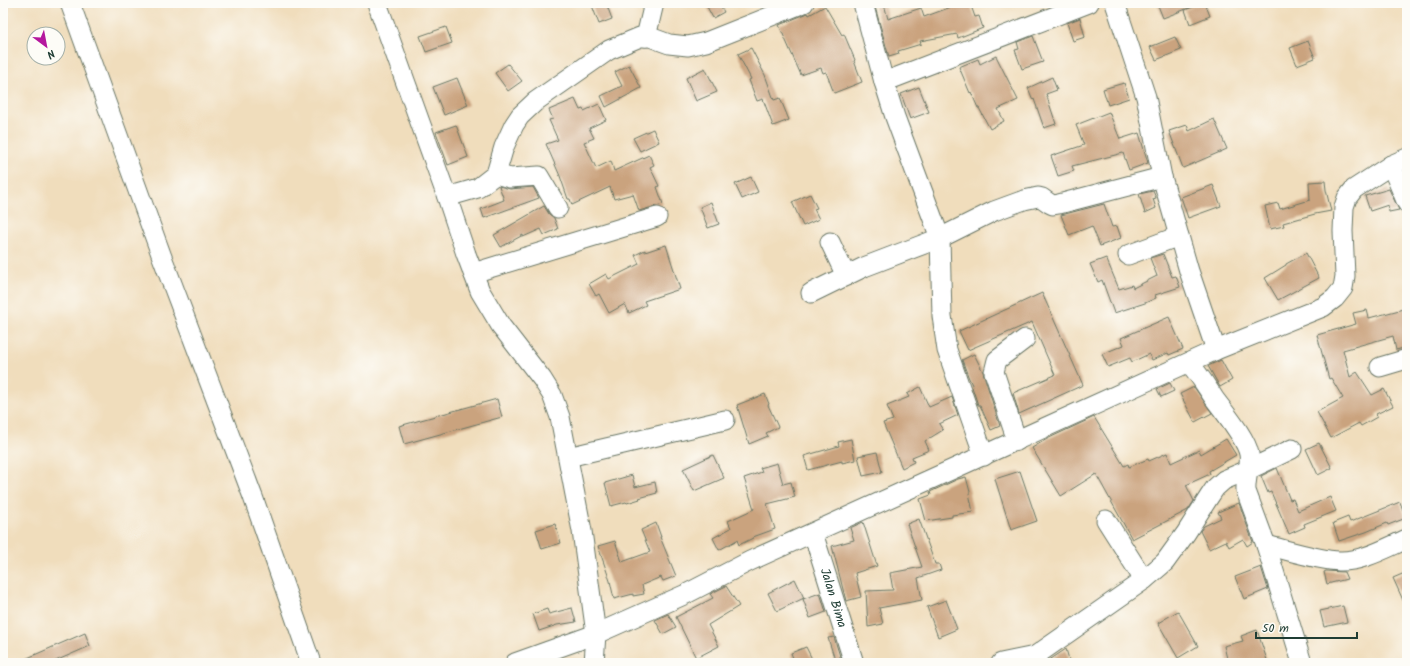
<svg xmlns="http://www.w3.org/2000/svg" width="1410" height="666" font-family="Kalam,sans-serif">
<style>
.building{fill:#caa37e}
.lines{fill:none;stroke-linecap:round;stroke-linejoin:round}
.minor-casing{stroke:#687564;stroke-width:21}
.minor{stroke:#fff;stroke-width:19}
.labels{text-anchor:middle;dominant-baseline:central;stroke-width:3;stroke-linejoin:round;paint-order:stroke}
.street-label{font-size:13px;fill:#1f3d34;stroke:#fdfcf7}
</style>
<rect width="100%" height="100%" fill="#fdfcf7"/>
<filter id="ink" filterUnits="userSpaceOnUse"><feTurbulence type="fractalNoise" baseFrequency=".025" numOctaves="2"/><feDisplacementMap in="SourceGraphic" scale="8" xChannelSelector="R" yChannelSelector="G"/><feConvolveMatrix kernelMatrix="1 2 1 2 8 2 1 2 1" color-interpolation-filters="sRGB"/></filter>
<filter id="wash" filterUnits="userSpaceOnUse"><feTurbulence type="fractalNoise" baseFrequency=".012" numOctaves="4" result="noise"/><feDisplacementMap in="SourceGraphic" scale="16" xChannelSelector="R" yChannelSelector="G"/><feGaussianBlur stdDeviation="0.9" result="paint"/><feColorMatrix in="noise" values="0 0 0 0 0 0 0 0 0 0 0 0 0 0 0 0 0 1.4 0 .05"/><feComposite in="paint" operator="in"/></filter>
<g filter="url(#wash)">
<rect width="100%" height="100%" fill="#f0ddbc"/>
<g id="blocks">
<path class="building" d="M591,3H606L612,19L599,24Z
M705,3H719L724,12L713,18Z
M962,3H970L975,17L979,16L983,28L958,38L957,34L920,41L921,44L898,51L899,54L889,57L875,7L884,4L888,19L921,8L924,17Z
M1157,3H1198L1199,4L1163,18Z
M1203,3H1205L1210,16L1190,24L1185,10Z
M825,6L842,35L844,34L855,60L854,61L862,82L834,93L826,72L823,73L821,68L801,75L779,25L808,13L809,15Z
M1080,18L1085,37L1073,41L1067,23Z
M446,27L452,43L426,52L420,36Z
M1033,36L1043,62L1022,69L1015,50L1019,49L1017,42Z
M1175,37L1181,50L1156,60L1150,47Z
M1308,41L1315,58L1297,65L1290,48Z
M751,48L765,75L774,100L780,98L789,120L773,126L763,99L757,101L749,80L751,79L738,54Z
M996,56L1018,100L998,109L1004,121L990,129L979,108H978L971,92L970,93L959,67L978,59L980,64Z
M508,64L522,81L508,91L495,73Z
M629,65L641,88L606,107L601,96L622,86L615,72Z
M705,68L717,92L696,101L686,78Z
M1052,77L1057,90L1046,94L1056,124L1044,128L1034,99L1033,100L1028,88Z
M457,78L468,105L444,115L433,87Z
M1124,83L1129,98L1108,105L1103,89Z
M919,87L929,112L910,119L901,94Z
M575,99L580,110L583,109L584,111L599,104L606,120L589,128L594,138L584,142L596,168L611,161L614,171L649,155L654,165L650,167L659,186L657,187L663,204L639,211L633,194L614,199L610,187L572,205L570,199H568L560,176L546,144L558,140L549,120L553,119L549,110Z
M1109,112L1120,139L1139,133L1148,163L1129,170L1123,153L1072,166L1074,171L1058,176L1051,156L1084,145L1076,125Z
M1214,119L1227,149L1183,168L1169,131L1187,125L1189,131Z
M456,125L468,157L448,165L436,132Z
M653,129L659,142L640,151L633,138Z
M751,177L758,192L742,199L735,184Z
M1325,181L1326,190L1331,211L1315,214L1283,223L1284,226L1270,229L1265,206L1278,203L1280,209L1310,200L1309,182Z
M1213,185L1221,206L1188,218L1181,197Z
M499,186L510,189L533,187L539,198L484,218L481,209L504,200Z
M1389,189L1399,210L1389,212L1388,205L1370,211L1365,196Z
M1153,191L1156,198L1153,199L1156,208L1145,213L1139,194Z
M810,194L817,208L814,209L819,219L803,226L792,202Z
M711,202L719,224L708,228L700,207Z
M1104,204L1112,227L1117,226L1121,238L1100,246L1092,226L1069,235L1061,215Z
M544,206L549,214L554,218L558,229L544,235L541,229L523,237V235L501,247L494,235Z
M666,245L680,289L644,301L646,305L629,313L625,304L609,313L599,294L596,296L589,284L606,274L609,279L639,264L635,255L645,250V252Z
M1306,253L1319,278L1278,300L1265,278L1286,265V264Z
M1163,254L1172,277L1176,276L1180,287L1155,295L1156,298L1145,303L1114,313L1102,280L1098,282L1090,264L1106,258L1119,289L1132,285L1133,288L1157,276L1150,258Z
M1042,293L1083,385L1019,414L1013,393L1055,375L1032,322L968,350L959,331Z
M1407,308V347L1396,350L1393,336L1343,350L1350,377L1357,372L1372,395L1384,389L1393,406L1376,414L1377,417L1361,426L1359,423L1331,438L1317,412L1343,398L1331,378L1329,379L1317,335L1356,324L1353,313L1367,310L1369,318Z
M1169,317L1183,349L1169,355L1168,353L1152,360L1149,354L1132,362L1130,358L1108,367L1102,354L1124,345L1121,338Z
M974,354L983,372L1000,426L991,430L980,405H978L972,387H973L968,376L962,360Z
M1221,360L1232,380L1220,387L1208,366Z
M1170,383L1174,391L1161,397L1157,389Z
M920,387L929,407L952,397L958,415L939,424L943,430L925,441L929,450L912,457L914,462L902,468L883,423L893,420L887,406L909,397L907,394Z
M1194,387L1212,413L1195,422L1180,394Z
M765,394L769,404L768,405L778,427L766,433L768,436L749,444L737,405Z
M497,399L502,417L404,444L399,426Z
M1094,417L1124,466L1128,464L1129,467L1148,459L1149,461L1167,453L1171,463L1199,450L1201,454L1226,439L1236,455L1209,471L1210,474L1186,485L1194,501L1188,510L1132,539L1096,474L1061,496L1032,448L1047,439Z
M851,439L855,460L842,463V461L808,470L804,456L839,446L838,442Z
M1319,443L1332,468L1318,475L1306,449Z
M877,452L882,472L863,476L858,456Z
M713,455L724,478L694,491L683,469Z
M777,463L783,484L791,482L795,497L767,504L775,529L753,537V538L739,545L737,540L719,550L713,538L731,528L728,521L754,509L744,478L762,472L760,468Z
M1277,468L1290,500L1293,499L1298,511L1330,497L1336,511L1304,524L1305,527L1289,534L1271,492L1268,493L1261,476Z
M1020,471L1037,521L1011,530L995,479Z
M632,475L635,487L655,482L657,493L639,498L640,499L627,503L626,502L611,506L605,483Z
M966,477L970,492L969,493L973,512L952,515V517L926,521L920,499L931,495L930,492L958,479Z
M1400,502L1406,518L1388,525L1387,523L1366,532L1339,541L1333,523L1348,517L1350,522Z
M1239,503L1253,542L1247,546L1243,539L1229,547L1226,541L1209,549L1200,531L1204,526L1221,518L1218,512Z
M919,519L935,564H939L941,570L918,578L922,600L879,608L883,624L868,627L866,591L893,590L890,573L922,567L907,524Z
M863,522L877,566L855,573L861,597L846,601L832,546L854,540L850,528Z
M656,523L661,537H660L676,576L663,581L661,577L642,585L644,594L633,596V594L614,599L610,581L598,546L615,541L622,562L650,552L641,530Z
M555,524L561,543L542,549L536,530Z
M1261,567L1268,589L1244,599L1235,577Z
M1326,571L1344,572L1347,579L1327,584L1324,572Z
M1407,572V609L1393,578Z
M795,579L804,598L777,611L768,593Z
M726,586L739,606L708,625L719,646L696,658L676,617L713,598L710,594Z
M820,593L826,612L810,618L803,599Z
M946,600L957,629L938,637L927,607Z
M1343,606L1347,622L1324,627L1320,611Z
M572,608L576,622L557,625L539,631L533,614L547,609L549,614Z
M1178,611L1198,646L1178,658L1158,623Z
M668,614L676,627L663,634L655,620Z
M1257,630L1268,663H1228L1224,646L1243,641L1241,636Z
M85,633L90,646L51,663H16Z
M834,637L842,663H836L828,638Z
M806,647L814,663H795L791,653Z
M1066,649L1070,663H1048V661Z"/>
</g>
</g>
<g filter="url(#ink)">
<use href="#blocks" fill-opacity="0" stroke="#687564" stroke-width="1"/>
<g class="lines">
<defs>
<g id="minor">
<path d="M70,3L162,257L253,497L311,663"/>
<path d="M377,3L447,197L466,254L480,291L501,326L542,379L552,395L560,417L582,531L596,634L594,663"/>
<path d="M863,3L884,82L895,117L940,238L942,316L947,350L984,456"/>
<path d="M1115,3L1146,97L1162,177L1189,271L1216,350"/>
<path d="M646,37L654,3"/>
<path d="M884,82L1089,3"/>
<path d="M1391,165L1407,203"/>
<path d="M496,174L510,178L539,176L558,208"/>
<path d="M447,197L478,188L496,174L504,147L514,125L520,116L536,101L609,50L640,37H650L669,44L688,46L706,42L804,3"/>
<path d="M830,242L846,276"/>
<path d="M1128,255L1179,236"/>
<path d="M473,273L657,217"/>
<path d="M811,293L864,267L940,238L994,211L1024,200L1038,197L1042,198L1049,203L1053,205L1059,204L1162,177"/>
<path d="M1189,363C1199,374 1206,386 1214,398C1224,412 1246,438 1249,454C1251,466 1245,478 1246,491L1266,545L1302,663"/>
<path d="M1380,367L1407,359"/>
<path d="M1017,441L994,372L997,360L1025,339"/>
<path d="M568,457L725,420"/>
<path d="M1106,520L1144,580"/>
<path id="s1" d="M813,533L854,663"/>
<path d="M1266,545C1287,550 1318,560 1339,561C1362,562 1386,548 1407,539"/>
<path d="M1035,656L1144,580L1165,562L1186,533L1209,497L1215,488L1224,480L1248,470L1292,449"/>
<path d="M515,663L596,634L686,594L750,561L1216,350L1323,307L1335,298L1343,288L1345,276L1343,231L1344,207L1347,198L1354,189L1391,165L1407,158"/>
<path d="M1001,663L1035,656L1037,663"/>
</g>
</defs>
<use href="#minor" class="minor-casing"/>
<use href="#minor" class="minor"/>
</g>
</g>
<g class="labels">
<g class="street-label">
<text stroke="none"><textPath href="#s1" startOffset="68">Jalan Bima</textPath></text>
</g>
</g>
<rect width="1410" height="666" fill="none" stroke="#fdfcf7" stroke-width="16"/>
<g transform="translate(46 46) rotate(148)"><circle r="19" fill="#fdfcf7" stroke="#a4b0a9"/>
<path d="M0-3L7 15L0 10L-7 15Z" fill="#b5179e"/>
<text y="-6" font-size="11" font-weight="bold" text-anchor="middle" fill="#1f3d34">N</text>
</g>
<path d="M1256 632v6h101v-6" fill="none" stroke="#1f3d34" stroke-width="2"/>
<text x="1262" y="632" font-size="12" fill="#1f3d34" stroke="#fdfcf7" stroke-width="3" paint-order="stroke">50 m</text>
</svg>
